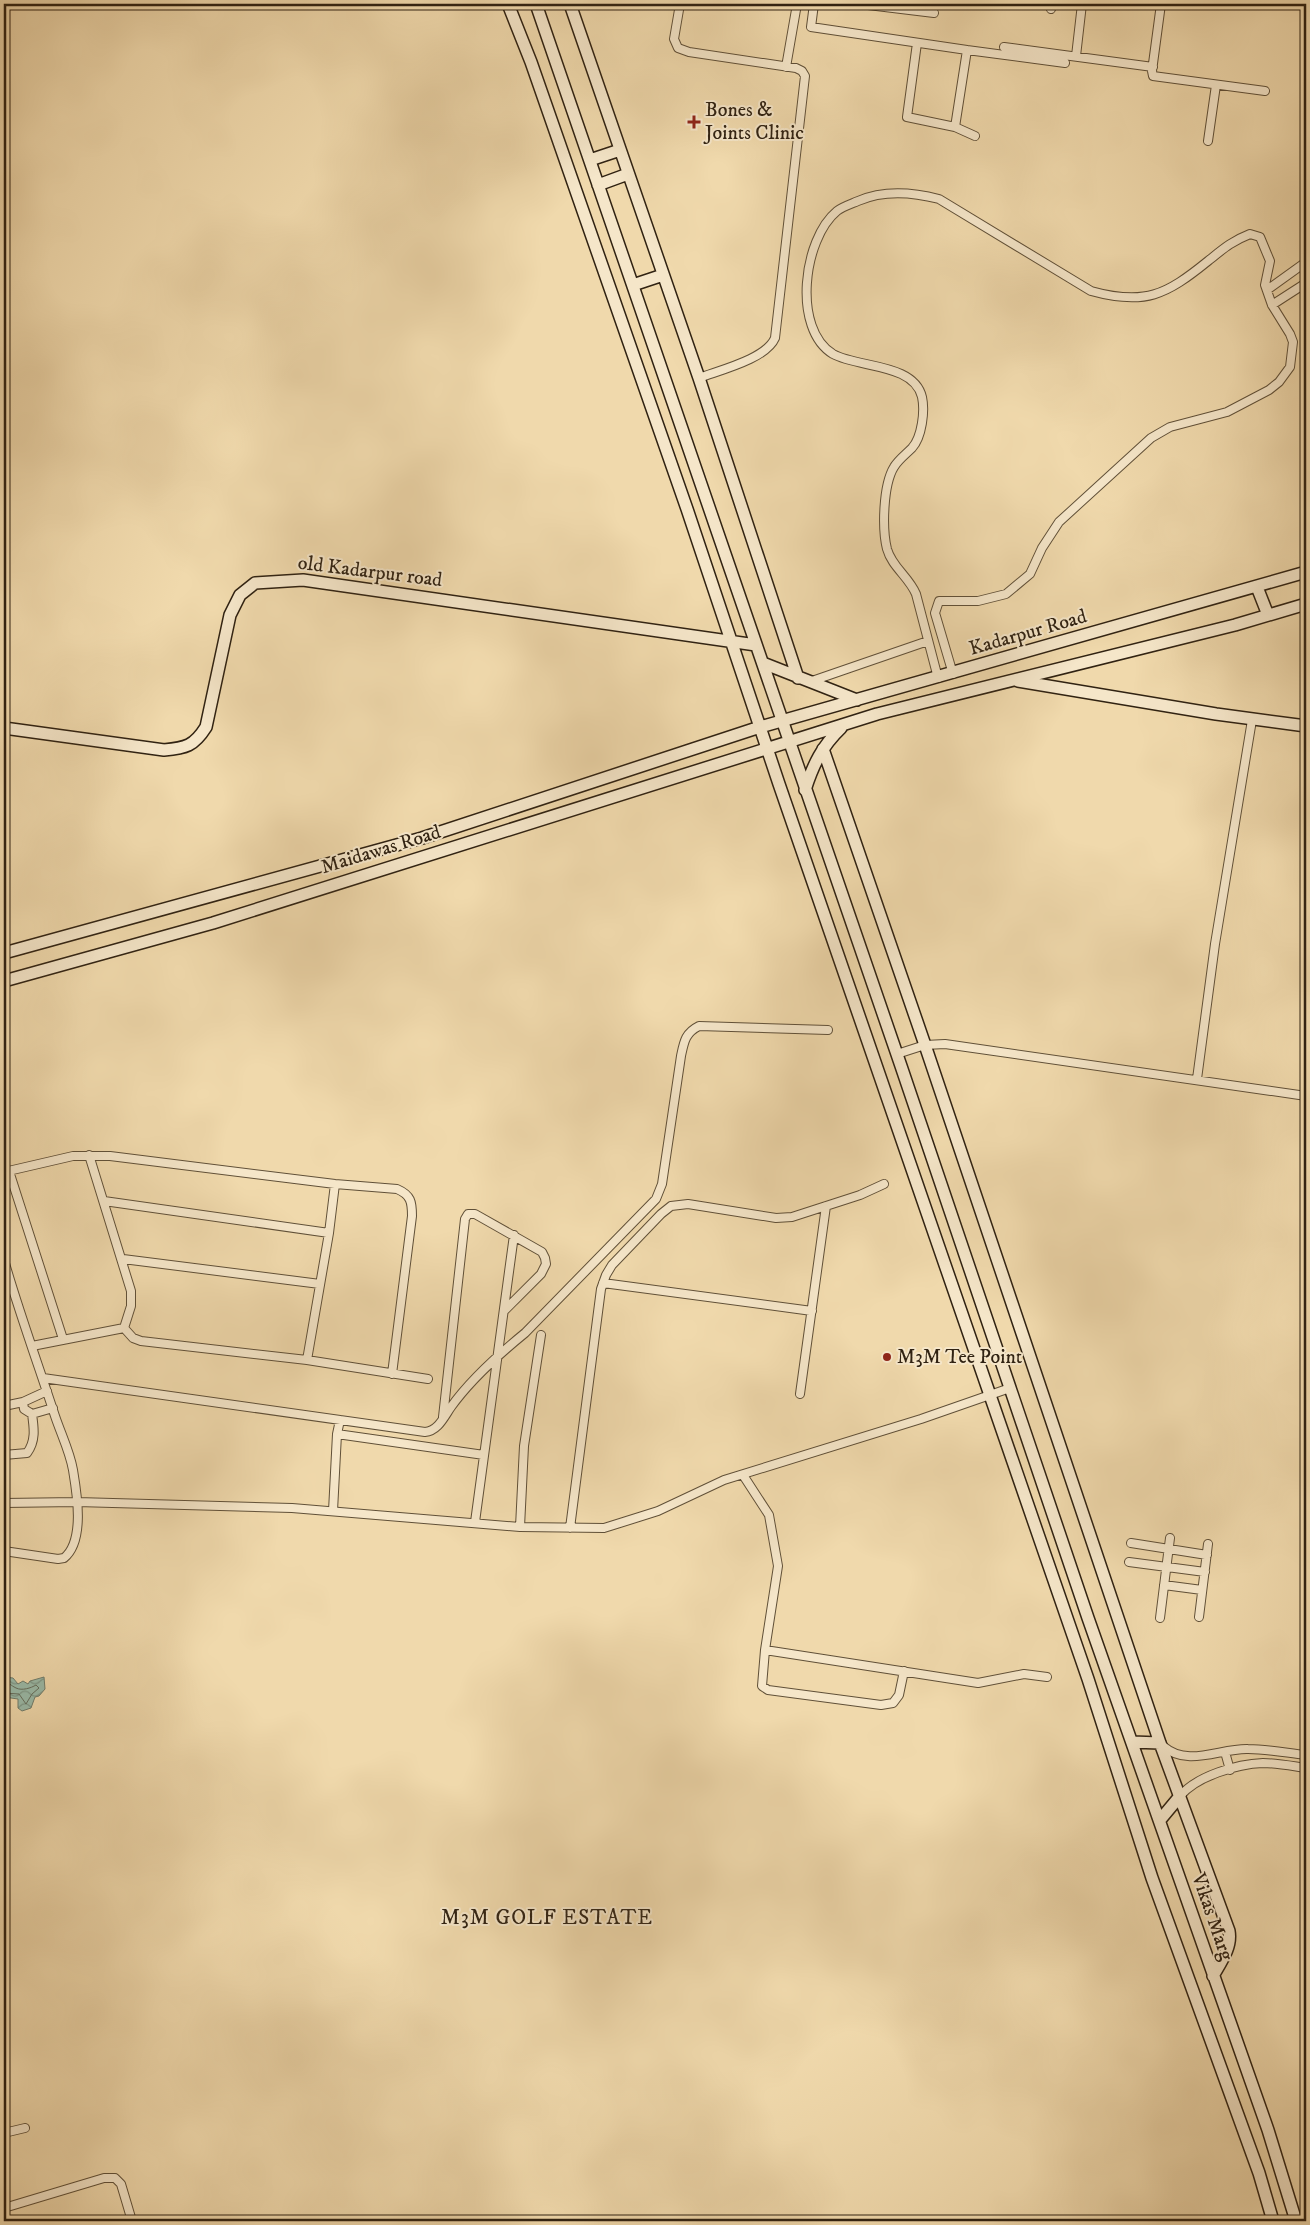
<svg xmlns="http://www.w3.org/2000/svg" width="1310" height="2225" font-family="'IM FELL DW Pica',serif">
<style>
.water{fill:url(#water-waves);stroke:#707d6c}
.lines{fill:none;stroke-linecap:round;stroke-linejoin:round}
.shore{stroke:#656e5d;stroke-width:1}
.street-casing{stroke:#605038;stroke-width:10}
.secondary-casing{stroke:#302212;stroke-width:14}
.street{stroke:#f5e6c9;stroke-width:8}
.secondary{stroke:#f5e6c9;stroke-width:11}
.poi-dot{fill:#8f2418;stroke:#f5e6c9;stroke-width:2}
.labels{text-anchor:middle;dominant-baseline:central;stroke-width:4;stroke-linejoin:round;paint-order:stroke}
.poi-label{font-size:20px;fill:#302212;stroke:#f5e6c9;text-anchor:start}
.street-label{font-size:20px;fill:#302212;stroke:#f5e6c9}
.neighbourhood-label{font-size:21px;letter-spacing:1px;fill:#302212;stroke:#f5e6c9}
</style>
<defs>
<pattern id="water-waves" width="16" height="10" patternUnits="userSpaceOnUse" patternTransform="scale(1.25)"><rect width="16" height="10" fill="#9abaa8"/><path d="M0 5q4-4 8 0t8 0" fill="none" stroke="#7e9787"/></pattern>
</defs>
<rect width="100%" height="100%" fill="#f0d9ac"/>
<filter id="stains"><feTurbulence type="fractalNoise" baseFrequency=".004" numOctaves="4"/><feColorMatrix values="0 0 0 0 .2 0 0 0 0 .09 0 0 0 0 .02 0 0 0 .5 -.17"/></filter>
<radialGradient id="worn" r=".72"><stop offset=".6" stop-color="#630" stop-opacity="0"/><stop offset="1" stop-color="#630" stop-opacity=".3"/></radialGradient>
<path class="water" d="M4,1677L13,1678L18,1684L23,1681L28,1684L30,1681L44,1677L45,1689L39,1696L35,1697L31,1708L22,1711L18,1708V1699L4,1697Z"/>
<g class="lines">
<path class="shore" d="M4,1682C10,1683 10,1685 16,1688C22,1691 31,1688 36,1685L39,1688L32,1694L26,1704L19,1694L4,1693"/>
<defs>
<path id="street" d="M680,4L674,39L678,48L689,52L796,68L802,71L805,76L775,338C766,359 720,370 699,378
M814,4L811,27L967,50L955,127L975,136
M860,4L934,13
M1161,4L1152,71L1153,76L1265,91
M1051,9L1052,4
M917,43L907,117L955,127
M1004,47L1153,67
M967,50L1065,63
M1076,56L1082,4
M786,67L797,4
M1208,141L1216,85
M1267,290L1306,262
M1272,305L1306,283
M938,678L916,594C909,577 892,567 887,549C882,529 883,485 894,467C898,460 906,454 912,448C922,437 925,411 922,397C914,363 858,368 833,354C792,329 803,239 837,211C842,207 851,204 858,201C883,190 912,192 939,199L1091,291C1145,306 1166,295 1208,261C1223,249 1232,241 1250,234L1260,237L1270,261L1265,285L1272,305L1290,334L1293,342L1290,367L1279,382L1269,390L1227,412L1170,427L1151,438L1059,522L1042,548L1030,574L1006,594L978,601H939L935,613L953,674
M809,682L928,641
M897,1054L925,1045L945,1044L1306,1096
M1197,1079L1215,944L1252,720
M89,1155L131,1291V1306L124,1328
M9,1171L63,1339
M4,1172L73,1156H110L335,1184L397,1189C411,1195 412,1202 412,1216L392,1374
M104,1201L329,1233
M123,1259L320,1284
M4,1260C19,1312 38,1364 55,1416C61,1434 70,1452 73,1470C77,1494 85,1541 64,1558L58,1559L4,1551
M603,1283L812,1311
M124,1328L133,1338L141,1341L307,1360L428,1379
M32,1346L124,1328
M307,1360L329,1233L335,1184
M43,1378L425,1432C438,1431 444,1417 451,1407C471,1379 498,1355 525,1333L656,1199L662,1184L681,1056C684,1042 685,1033 699,1026L828,1030
M47,1391L23,1402L24,1409L32,1414L53,1408
M800,1394L826,1206
M4,1406L23,1402
M443,1417L465,1219L468,1214H475L542,1252L545,1258L546,1264L541,1274L504,1311
M337,1434L484,1455
M4,1455L27,1453C36,1441 34,1428 32,1414
M743,1475L769,1515L778,1566L765,1650L978,1683L1024,1674L1047,1677
M4,1503L77,1502L292,1508L520,1527L604,1528L658,1511L724,1480L921,1419L1010,1388
M333,1511L337,1434L340,1420
M475,1522L514,1235
M520,1527L524,1446L541,1335
M570,1528L601,1289L606,1275L612,1265L661,1214L671,1206L688,1204L776,1218L792,1217L860,1195L884,1184
M1131,1543L1207,1555
M1129,1562L1205,1572
M1164,1585L1202,1590
M1199,1617L1208,1544
M1160,1618L1170,1538
M765,1650L762,1686L768,1690L881,1705L893,1703L899,1695L904,1671
M1163,1746C1188,1768 1220,1748 1248,1749C1268,1749 1287,1753 1306,1755
M1225,1752L1230,1770
M1180,1796C1197,1776 1237,1764 1263,1763C1277,1763 1292,1766 1306,1768
M4,2133L25,2128
M4,2208L104,2178H115L121,2184L132,2221"/>
<path id="secondary" d="M508,4L531,62L687,509L779,784L1088,1679L1152,1878L1259,2173L1273,2221
M536,4L901,1066L1088,1618L1268,2130L1296,2221
M570,4L699,378L798,678
M590,160L620,150
M598,185L628,174
M633,285L663,275
M1257,587L1268,615
M763,663L857,700
M1018,681L1216,714L1306,726
M4,728L164,750C186,748 194,746 206,727L230,615L240,595L255,583L303,580L756,645
M823,749L925,1045L1160,1743L1229,1931C1232,1947 1221,1962 1213,1976
M805,790C813,765 822,746 841,728
M4,953L422,838L760,727L1306,572
M4,981L213,923L877,714L1235,625L1306,604
M1132,1742L1160,1743
M1160,1820L1180,1796"/>
</defs>
<use href="#street" class="street-casing"/>
<use href="#secondary" class="secondary-casing"/>
<use href="#street" class="street"/>
<use href="#secondary" class="secondary"/>
</g>
<g class="poi-dot">
<path d="M691.5 114.5h5v5h5v5h-5v5h-5v-5h-5v-5h5z"/>
<circle cx="887" cy="1357" r="5"/>
</g>
<g class="labels">
<g class="poi-label">
<text x="705" y="110">Bones &amp;<tspan x="705" dy="23">Joints Clinic</tspan></text>
<text x="897" y="1357">M3M Tee Point</text>
</g>
<g class="street-label">
<text transform="translate(370 572) rotate(7)">old Kadarpur road</text>
<text transform="translate(1028 633) rotate(-16)">Kadarpur Road</text>
<text transform="translate(381 850) rotate(-17)">Maidawas Road</text>
<text transform="translate(1212 1917) rotate(71)">Vikas Marg</text>
</g>
<g class="neighbourhood-label">
<text x="547" y="1918">M3M GOLF ESTATE</text>
</g>
</g>
<rect width="1310" height="2225" fill="none" stroke="#f0d9ac" stroke-width="20"/>
<rect x="5" y="5" width="1300" height="2215" fill="none" stroke="#302212" stroke-width="2.5"/>
<rect x="10" y="10" width="1290" height="2205" fill="none" stroke="#302212"/>
<rect width="100%" height="100%" filter="url(#stains)"/>
<rect width="100%" height="100%" fill="url(#worn)"/>
</svg>
